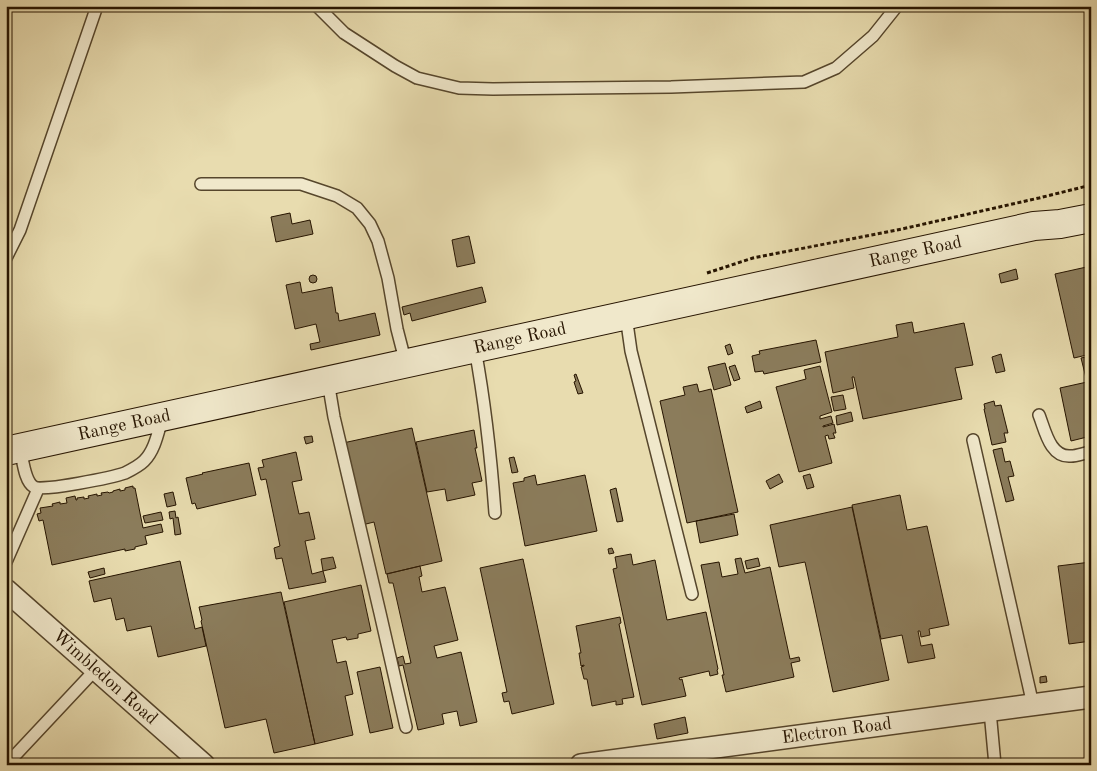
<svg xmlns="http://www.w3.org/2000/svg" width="1097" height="771" font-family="'Old Standard TT',serif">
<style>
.building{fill:#8b7c5b;stroke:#261400}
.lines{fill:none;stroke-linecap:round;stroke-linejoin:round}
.lane-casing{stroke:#56462c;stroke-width:14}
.street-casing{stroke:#56462c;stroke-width:24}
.secondary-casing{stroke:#261400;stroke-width:30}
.path{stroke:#261400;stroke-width:3;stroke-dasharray:4 2.5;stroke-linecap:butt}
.lane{stroke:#f0e8cb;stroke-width:11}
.street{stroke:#f0e8cb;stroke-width:21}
.secondary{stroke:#f0e8cb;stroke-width:28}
.labels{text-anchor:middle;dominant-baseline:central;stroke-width:5;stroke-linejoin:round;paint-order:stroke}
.street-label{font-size:18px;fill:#261400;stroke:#f0e8cb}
</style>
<rect width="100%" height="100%" fill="#e8dcaf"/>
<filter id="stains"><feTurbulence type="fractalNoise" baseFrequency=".004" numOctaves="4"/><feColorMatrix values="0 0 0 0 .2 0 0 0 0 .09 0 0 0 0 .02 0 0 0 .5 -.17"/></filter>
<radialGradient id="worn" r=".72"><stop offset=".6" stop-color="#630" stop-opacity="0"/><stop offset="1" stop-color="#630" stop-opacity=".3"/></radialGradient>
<path class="building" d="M290,213L292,224L310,220L313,234L276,242L271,217Z
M469,236L475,263L457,267L452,240Z
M1091,266V354L1074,358L1055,274Z
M1016,269L1018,279L1001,283L999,274Z
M309 279a4 4 0 1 1 8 0a4 4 0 1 1-8 0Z
M300,282L302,293L332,287L336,313H338L339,321L375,313L380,335L311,350L310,344L320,342L316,324L295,329L286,285Z
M482,287L486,302L412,321L410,313L404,315L402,307Z
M912,322L914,333L964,323L973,365L955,368L962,399L863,419L854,377H852L854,388L833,393L825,352L898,337L896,325Z
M816,340L821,362L764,374L763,371L755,372L752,356L760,354L759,351Z
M730,344L733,353L728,355L725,346Z
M1001,354L1005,371L996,373L992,357Z
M1091,356V436L1071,441L1060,388L1087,382L1081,358Z
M725,363L731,385L714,390L708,367Z
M735,365L740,379L734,381L729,367Z
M820,366L832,412L820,416V419L831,416L833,423L823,426V427L834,424L836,433H833L835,438L829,439L828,435L825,436L832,463L799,472L776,387L806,379L804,370Z
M576,374L583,393L578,394L574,382L576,381L574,375Z
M697,384L699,392L711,389L738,512L687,523L660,401L685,395L683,387Z
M843,395L846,409L834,411L831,397Z
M760,401L762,408L747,413L745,407Z
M994,401L995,406L1001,405L1008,433H1004L1006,442L992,445L984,409H985L984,404Z
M851,412L853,421L837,425L836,416Z
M412,428L442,561L386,574L374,522L362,525L343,443Z
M474,430L477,448H475L482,481L472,483L475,495L447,501L445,489L427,492L416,442Z
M312,436L313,442L306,444L304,437Z
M1002,448L1005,462L1010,461L1014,476L1008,477L1014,500L1006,502L993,450Z
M296,452L302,480L292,482L299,514L309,512L315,539L305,541L312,574L323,571L326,582L289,589L282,558L276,559L274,548L280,546L266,479L261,480L258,468L264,467L262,460Z
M514,457L518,472L512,473L509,458Z
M249,463L256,495L197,509L195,503L192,504L186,478L203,474L202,473Z
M779,474L783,482L770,489L766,481Z
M810,474L814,487L807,489L803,476Z
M535,475L537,485L585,475L597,531L525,546L513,483L524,481V478Z
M133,486V488H135L143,528L161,524L163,532L145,536L147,544L135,547V549L125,551V549L52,565L43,520L39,521L37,514L41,513L40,508L53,506L52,504L60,502V504L67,503L66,498L75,496L76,500H77V498L84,497V499L89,498L88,496L97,494V496L102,495L101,493L108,492L109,493L113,492V491L120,489V491L125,490V488Z
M616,488L623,521L617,522L610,490Z
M173,492L176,505L167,507L164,494Z
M900,495L907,530L927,526L949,625L929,629L930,635L921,637L920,631H918L921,646L932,644L935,658L908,663L902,635L881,639L852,505Z
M852,507L889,680L833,692L805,562L779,567L770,525Z
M175,511L176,518L178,517L181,534L175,535L173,518L170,519L169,512Z
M161,512L163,520L145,523L143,516Z
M734,514L738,535L700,543L696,521Z
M612,548L614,553L609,554L608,549Z
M631,554L633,565L655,560L667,620L706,612L718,669L717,670L718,674L710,676L709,671L679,678L680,680L682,679L686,696L642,705L613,569L617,568L615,557Z
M333,557L336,568L323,571L321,559Z
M741,558L745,573L770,567L790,659L799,657L800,661L791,663L794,677L726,692L722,675H724L701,565L719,562L722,577L738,574L735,559Z
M758,558L760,566L747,569L745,561Z
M523,559L554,704L512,714L509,701L504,702L502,693L507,692L480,568Z
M180,561L195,629L202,627L206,646L158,657L151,626L127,631L124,618L116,620L111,598L94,602L89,581Z
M1091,562V641L1069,644L1058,566Z
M420,566L422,576L419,577L422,592L445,587L458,640L434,646L437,658L461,652L477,722L460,726L457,711L442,714L444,724L418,730L403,665L399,666L397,658L403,656L405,664L411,663L393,583H389L387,574Z
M104,568L105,574L90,578L88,572Z
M361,585L371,631L358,634V638L347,640L346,637L332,640L337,663L346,661L353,694L345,696L353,735L315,744L284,602Z
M281,592L315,744L274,753L266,719L225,728L201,621L202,620L199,607Z
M620,617L621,623L619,624L634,697L622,699L623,704L616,705V701L592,706L587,679H584L581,667L584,666V665L581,666L579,653H581L576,626Z
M380,667L393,728L370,733L357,672Z
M1046,676L1047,682L1040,683V677Z
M685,717L688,733L657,739L654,724Z
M944,762V765H924Z"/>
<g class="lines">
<defs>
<path id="lane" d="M317,6L344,33L395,66L417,78L459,88L493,89L671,87L804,82L836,68L873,36L897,6
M201,184H301L337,196L357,208L370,224L378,241L388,278L397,329L406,364
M6,258L20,230L97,6
M626,316L631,351L692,594
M475,349C485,403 491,458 495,513
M328,381L334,417L380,613L406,727
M1039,415C1045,430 1050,458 1071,456C1077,456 1084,453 1091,452
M973,440L1033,705
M20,448C23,459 24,481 34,487C42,492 114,477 125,473C131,470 139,466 144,461C155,450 158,432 162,419
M6,562L38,489
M990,711L995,765
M6,765L96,669"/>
<g id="street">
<path id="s1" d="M6,590L204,765"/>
<path id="s2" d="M581,765L1091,697"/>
</g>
<g id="secondary">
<path id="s3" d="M6,451L1034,226L1060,224L1091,218"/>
</g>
</defs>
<use href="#lane" class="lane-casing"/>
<use href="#street" class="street-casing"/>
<use href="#secondary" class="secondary-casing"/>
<path class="path" d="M707,273L753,258L902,229L1039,198L1091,185"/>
<use href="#lane" class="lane"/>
<use href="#street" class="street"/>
<use href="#secondary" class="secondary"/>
</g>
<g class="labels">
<g class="street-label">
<text stroke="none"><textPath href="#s3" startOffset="931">Range Road</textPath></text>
<text stroke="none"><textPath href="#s3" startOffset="526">Range Road</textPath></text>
<text stroke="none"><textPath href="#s3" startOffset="121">Range Road</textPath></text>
<text stroke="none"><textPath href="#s1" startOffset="132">Wimbledon Road</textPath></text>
<text stroke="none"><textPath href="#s2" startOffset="258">Electron Road</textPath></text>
</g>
</g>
<rect width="1097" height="771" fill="none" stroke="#e8dcaf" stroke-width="25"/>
<rect x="8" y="8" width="1082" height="756" fill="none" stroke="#261400" stroke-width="2.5"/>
<rect x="12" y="12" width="1072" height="746" fill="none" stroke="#261400"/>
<rect width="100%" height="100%" filter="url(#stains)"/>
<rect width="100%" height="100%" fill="url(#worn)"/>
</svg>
